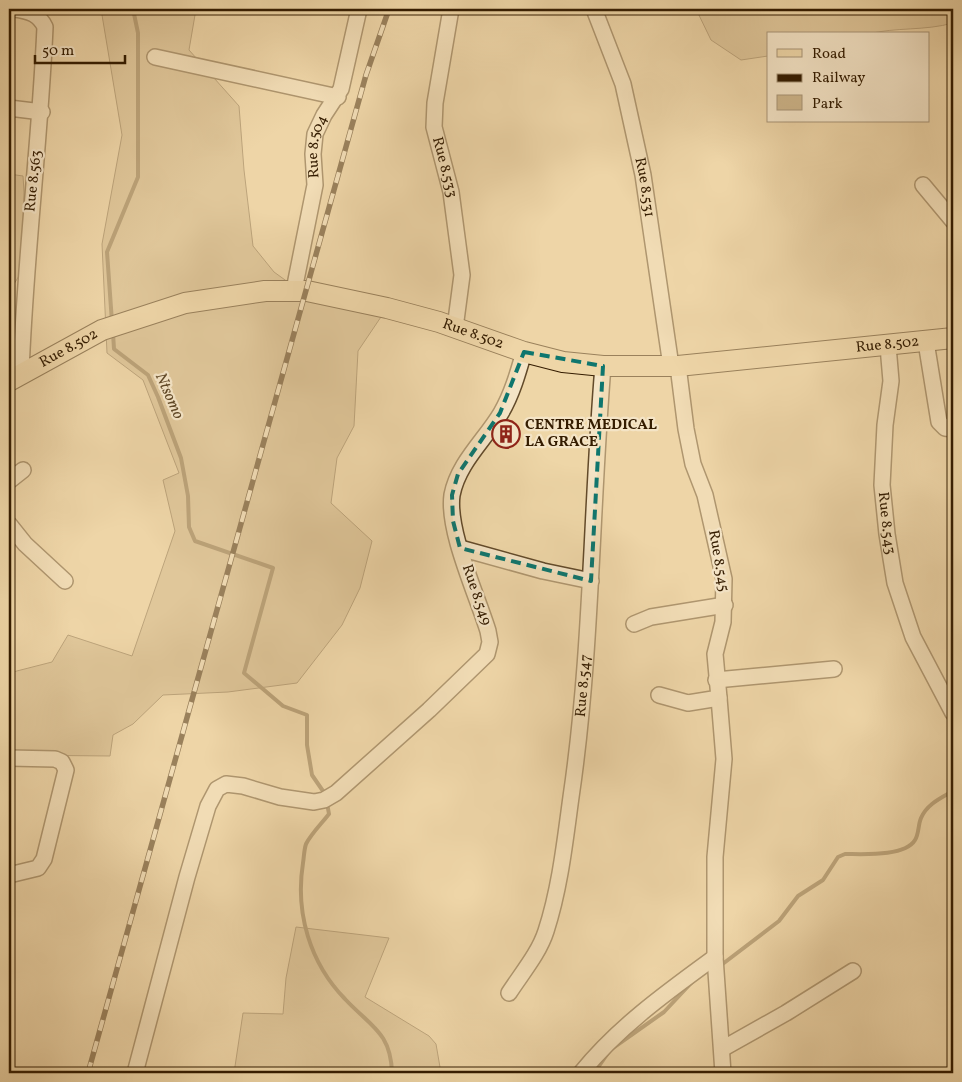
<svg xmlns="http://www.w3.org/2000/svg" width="962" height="1082" font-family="Vollkorn,serif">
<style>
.green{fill:#ceb68b;stroke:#816946}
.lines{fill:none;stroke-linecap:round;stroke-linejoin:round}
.stream{stroke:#7e6642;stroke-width:4}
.minor-casing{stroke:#624a2a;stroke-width:18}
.major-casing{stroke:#341c00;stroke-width:22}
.minor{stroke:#f4e4c6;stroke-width:15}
.major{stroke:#eed6a7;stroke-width:20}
.rail-casing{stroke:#341c00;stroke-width:5.5}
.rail{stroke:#f4e4c6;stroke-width:4;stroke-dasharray:11;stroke-linecap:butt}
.marked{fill:none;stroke:#0f766e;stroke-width:4;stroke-dasharray:10 6;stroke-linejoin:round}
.labels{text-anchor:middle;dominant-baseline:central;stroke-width:4.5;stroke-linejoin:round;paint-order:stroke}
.street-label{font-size:15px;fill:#341c00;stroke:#f4e4c6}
.poi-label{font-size:15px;font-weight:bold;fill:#341c00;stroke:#f4e4c6;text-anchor:start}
.water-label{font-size:16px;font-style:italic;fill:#5f4726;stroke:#f4e4c6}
</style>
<rect width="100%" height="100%" fill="#eed6a7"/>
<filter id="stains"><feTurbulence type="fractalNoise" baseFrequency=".004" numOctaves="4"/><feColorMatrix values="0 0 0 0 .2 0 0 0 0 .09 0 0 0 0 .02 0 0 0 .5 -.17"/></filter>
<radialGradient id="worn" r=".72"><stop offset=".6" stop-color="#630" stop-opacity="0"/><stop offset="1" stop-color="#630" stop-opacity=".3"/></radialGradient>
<path class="green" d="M101,9H196L189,50L239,106L244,170L253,246L274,272L299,290L387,308L358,351L354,426L337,458L331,503L372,541L360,588L342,625L297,683L228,692L163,695L133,724L113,735L110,756L9,755V673L52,662L68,635L132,656L175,531L163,480L179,473L143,380L107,353L102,244L122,135Z
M696,9H953V23C925,31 896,27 868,34H768V56L741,60L711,40Z
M9,174L23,176L24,192L22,271L14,284L9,282Z
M296,927L389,938L365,997L429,1036L436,1044L441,1073H234L243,1013L283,1014L286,978Z"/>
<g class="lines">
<path class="stream" d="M112,322L107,252L138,177V33L133,9
M113,333L114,349L148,375L158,397L181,458L188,496L189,527L195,541L273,568L244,673L283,706L307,715V745L312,775L325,794
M327,803L329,814C322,823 311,834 306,844C304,850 304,857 303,863C295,913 310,963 345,999C370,1026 391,1032 392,1073
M720,966L779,921L798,896L823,880L838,857L845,854C862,854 905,857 915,840C919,834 918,825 921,818C927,804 941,798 953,791
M594,1073L610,1050L664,1012L694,980"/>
<defs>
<g id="minor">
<path d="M15,9C29,11 39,14 45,27C40,143 25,258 21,373"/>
<path id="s1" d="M451,9L435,103L434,127L451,192L462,275L455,328"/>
<path id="s2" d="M594,9L623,84L643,175L671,366"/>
<path d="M155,57L338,97"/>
<path d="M9,108L42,112"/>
<path d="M923,185L953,221"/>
<path id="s3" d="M294,290L315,185L313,154L315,134L324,115L341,89L359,9"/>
<path d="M926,342L939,422L945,428L953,429"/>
<path id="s4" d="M888,346L891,381L885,425L882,485L887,534L895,583L913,637L953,713"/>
<path d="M9,481L23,470"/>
<path d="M9,524L25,544L65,581"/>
<path d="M460,548L543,571L591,581"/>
<path d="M634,624L651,617L725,605"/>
<path d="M716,680L834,669"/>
<path d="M659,695L688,703L719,698L715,654L723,622L724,579L705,495L693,464L686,429L678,366"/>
<path d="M719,698L724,759L715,857V957L723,1073"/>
<path d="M9,758L55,759L62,762L66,770L44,859L38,868L9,875"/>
<path id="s5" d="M509,993C522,973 539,953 546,931C560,888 565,841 571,797C592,654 591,510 603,366"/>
<path d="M722,1049L786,1013L853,971"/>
<path d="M135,1073L187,877L208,806L217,789L226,784L243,786L280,797L314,802L324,800L336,793L429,710L487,654L490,642L488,631C477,595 447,531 452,495C458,463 485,440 501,413C512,394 518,373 524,352"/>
<path d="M581,1073C618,1027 667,992 715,957"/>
</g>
<g id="major">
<path id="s6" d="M9,381L102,330L185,303L265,291H307L387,308L439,322L524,352L563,362L603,366H678L953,338"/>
</g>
</defs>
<use href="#minor" class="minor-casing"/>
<use href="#major" class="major-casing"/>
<use href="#minor" class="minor"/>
<use href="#major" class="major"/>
<defs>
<path id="rail" d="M88,1073L366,75L389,9"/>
</defs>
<use href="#rail" class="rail-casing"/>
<use href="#rail" class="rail"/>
</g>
<path d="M0 0H962V1082H0ZM524,352L603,366L591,581L460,548L453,521L452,495L458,474L500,413Z" fill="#eed6a7" fill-opacity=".55" fill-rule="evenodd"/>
<path class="marked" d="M524,352L603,366L591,581L460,548L453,521L452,495L458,474L500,413Z"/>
<defs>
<symbol id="building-ring" viewBox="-11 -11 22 22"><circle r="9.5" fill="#f4e4c6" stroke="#8f2418" stroke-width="1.5"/><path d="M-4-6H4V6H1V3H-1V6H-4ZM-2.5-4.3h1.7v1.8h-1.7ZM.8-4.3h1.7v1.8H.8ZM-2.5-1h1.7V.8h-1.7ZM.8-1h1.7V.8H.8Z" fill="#8f2418"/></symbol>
</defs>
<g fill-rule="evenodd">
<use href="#building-ring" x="490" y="418" width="32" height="32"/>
</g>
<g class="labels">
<g class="street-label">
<text stroke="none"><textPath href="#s3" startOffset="146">Rue 8.504</textPath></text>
<text stroke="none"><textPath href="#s1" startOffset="161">Rue 8.533</textPath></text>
<text transform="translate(34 181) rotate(-84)">Rue 8.563</text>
<text stroke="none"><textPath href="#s2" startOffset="186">Rue 8.531</textPath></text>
<text stroke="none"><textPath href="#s6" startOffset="488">Rue 8.502</textPath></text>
<text stroke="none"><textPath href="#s6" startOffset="908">Rue 8.502</textPath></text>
<text stroke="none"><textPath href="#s6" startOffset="68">Rue 8.502</textPath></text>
<text stroke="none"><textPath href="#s4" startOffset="178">Rue 8.543</textPath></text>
<text transform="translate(718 561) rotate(80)">Rue 8.545</text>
<text transform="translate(476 595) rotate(71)">Rue 8.549</text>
<text stroke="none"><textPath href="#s5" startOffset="321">Rue 8.547</textPath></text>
</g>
<g class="poi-label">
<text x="525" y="425">CENTRE MEDICAL<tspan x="525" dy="17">LA GRACE</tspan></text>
</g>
<g class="water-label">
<text transform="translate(169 396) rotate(66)">Ntsomo</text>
</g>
</g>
<rect width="962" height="1082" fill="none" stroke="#eed6a7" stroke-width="30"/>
<rect x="10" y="10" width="942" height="1062" fill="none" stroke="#341c00" stroke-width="2.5"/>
<rect x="15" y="15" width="932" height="1052" fill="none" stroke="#341c00"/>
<rect x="767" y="32" width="162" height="90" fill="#f4e4c6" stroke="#a79477"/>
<rect x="777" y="49" width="25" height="8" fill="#eed6a7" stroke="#a79477"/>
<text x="812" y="58" font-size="15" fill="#341c00">Road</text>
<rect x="777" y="74" width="25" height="8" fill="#341c00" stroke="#a79477"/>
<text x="812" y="82" font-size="15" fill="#341c00">Railway</text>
<rect x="777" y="95" width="25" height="15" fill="#ceb68b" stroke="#a79477"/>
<text x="812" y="108" font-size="15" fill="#341c00">Park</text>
<path d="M35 55v8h90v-8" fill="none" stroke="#341c00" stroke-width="2.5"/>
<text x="42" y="55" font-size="15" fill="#341c00" stroke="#f4e4c6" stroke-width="4" paint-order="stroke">50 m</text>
<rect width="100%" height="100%" filter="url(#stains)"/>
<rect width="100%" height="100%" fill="url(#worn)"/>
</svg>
